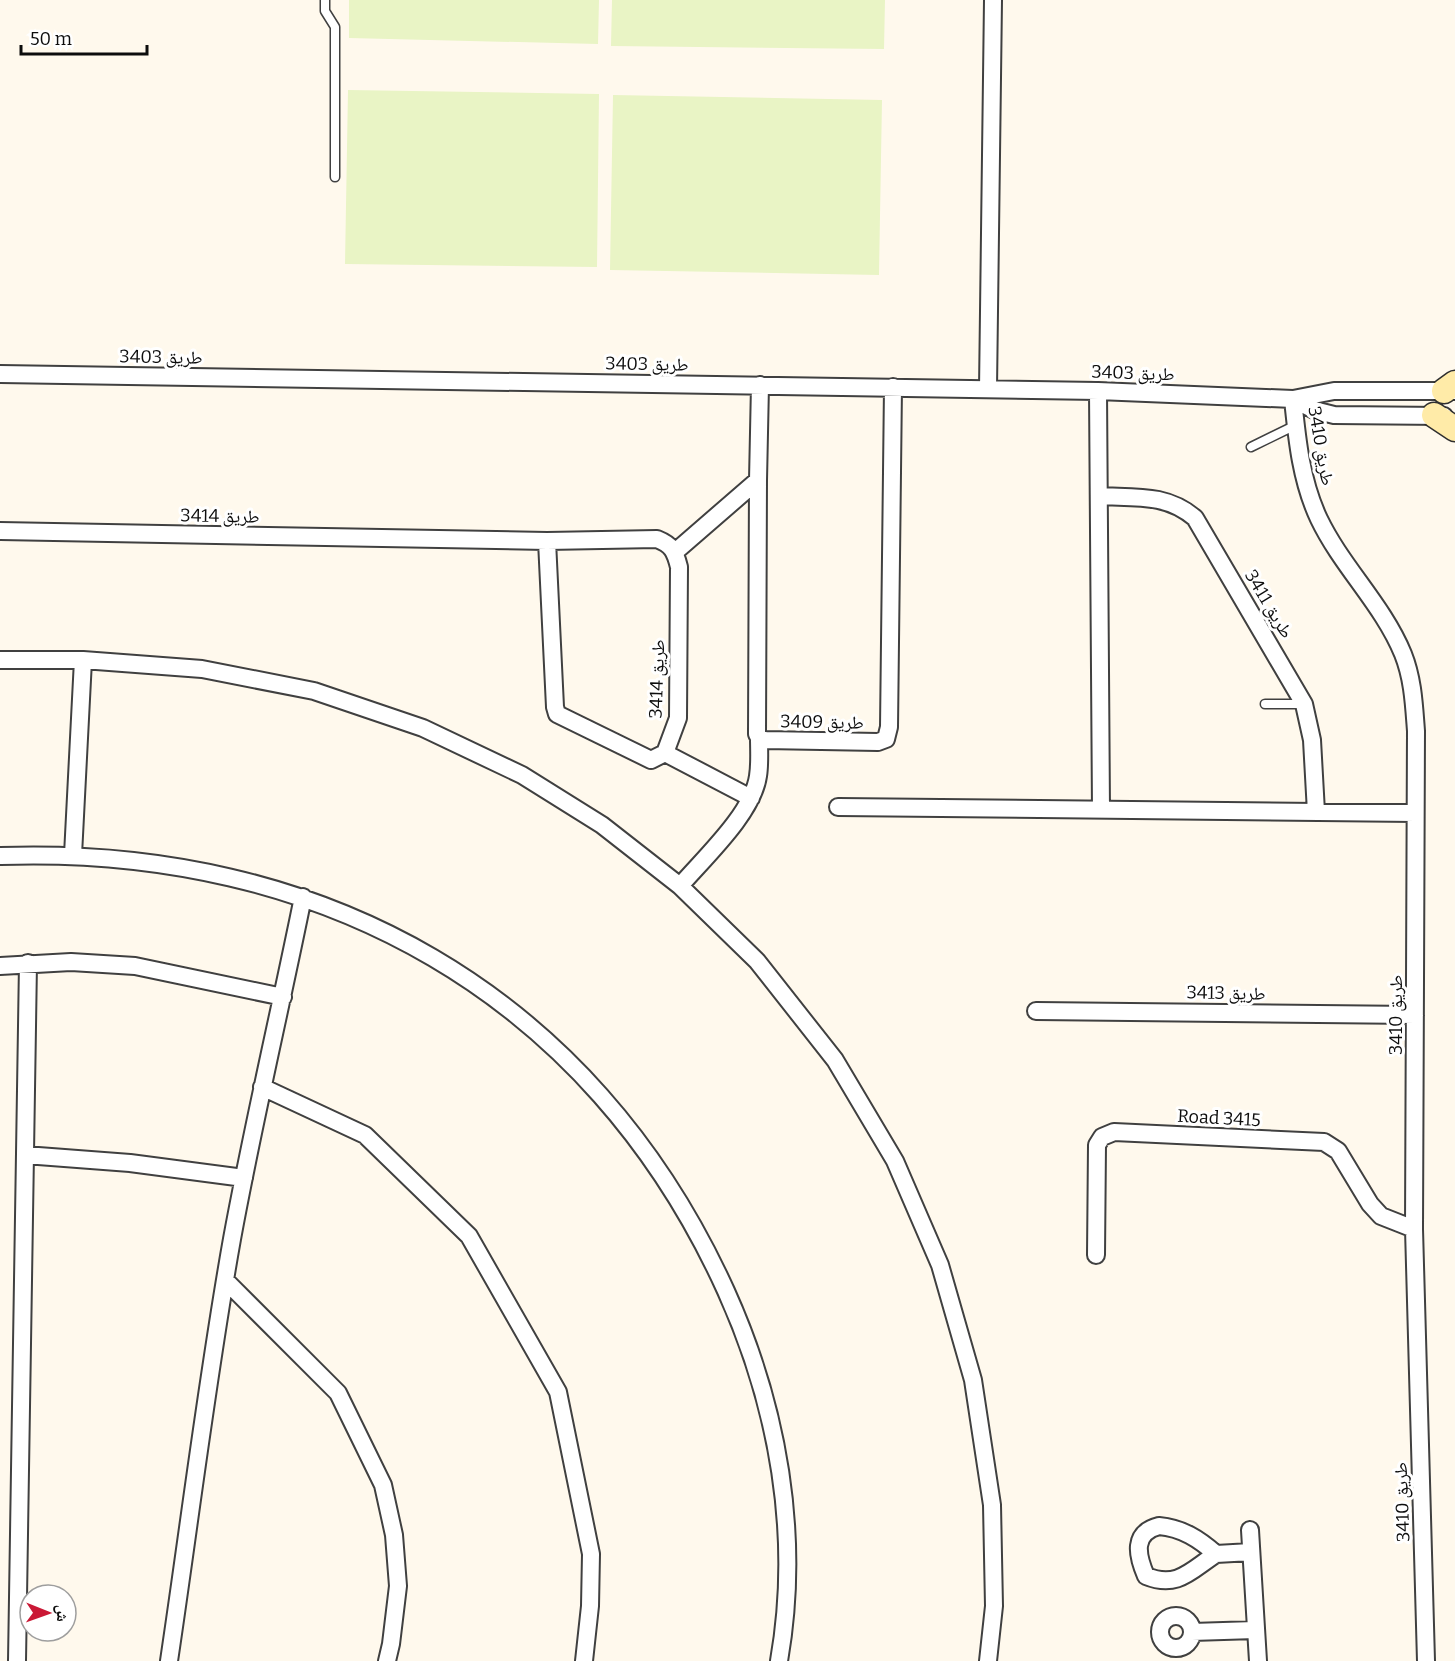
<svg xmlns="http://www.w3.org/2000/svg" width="1455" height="1661" font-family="Bitter,'Noto Naskh Arabic',serif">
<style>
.pitch{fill:#e9f4c5}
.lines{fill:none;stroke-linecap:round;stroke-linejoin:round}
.service-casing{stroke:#404040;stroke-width:11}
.minor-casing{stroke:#404040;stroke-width:20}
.secondary-casing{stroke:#2f2f2f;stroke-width:27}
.service{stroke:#fff;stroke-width:8}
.minor{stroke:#fff;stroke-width:16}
.secondary{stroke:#ffeba8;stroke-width:24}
.labels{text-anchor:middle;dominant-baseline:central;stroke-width:6;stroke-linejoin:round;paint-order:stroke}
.street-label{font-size:18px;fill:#0d0d0d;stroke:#fff}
</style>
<rect width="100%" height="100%" fill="#fff9ed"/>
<path class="pitch" d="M349,0H599L598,44L349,38Z
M612,0H885L884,49L611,46Z
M348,90L599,94L597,267L345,264Z
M613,95L882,100L879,275L610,270Z"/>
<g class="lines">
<defs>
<path id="service" d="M325,0V11L335,27V177
M1251,447L1296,425
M1265,704H1304"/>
<path id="minor" d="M0,374L1098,391L1293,399L1334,391H1454
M760,385L758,480L757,734L759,738L765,740L878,742L886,739L889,727L893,387
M988,389L993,0
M1098,391L1101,810
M1293,399C1297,439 1301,481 1319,519C1342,567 1383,605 1403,654C1413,679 1414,705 1416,731L1414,1229L1426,1661
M1293,399L1314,410L1334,415L1444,416
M1099,496C1134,498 1166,493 1195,518L1304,704L1312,740L1316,812
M0,531L547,541L657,539C672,545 675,551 679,567L678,718L665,753L651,760L557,714L555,707L547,541
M675,552L758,480
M0,660H83L202,669L314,691L423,728L522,775L602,825L680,886L757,961L835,1060L895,1161L940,1265L973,1380L992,1505L994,1606L988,1661
M665,753L751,798
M838,807L1415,813
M73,855L83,660
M0,856C321,845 591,993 726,1291C778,1406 801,1535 779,1661
M680,886C704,858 753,813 758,776C760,764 759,751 759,738
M0,966L71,962L135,966L283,997
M1036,1011L1415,1015
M262,1087L365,1135L469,1236L558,1392L591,1554L590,1606L584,1661
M25,1155L130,1163L244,1178
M1096,1255L1097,1145L1102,1137L1114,1132L1324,1142L1338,1151L1370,1204L1381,1216L1414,1229
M225,1280L338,1393L383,1485L394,1535L398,1586L391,1644L387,1661
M1159,1526C1182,1528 1199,1539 1216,1554C1191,1570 1178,1589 1146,1576C1137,1555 1132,1533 1159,1526Z
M1250,1530L1258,1661
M1216,1554L1251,1552
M1160 1632a16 16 0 1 1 32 0a16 16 0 1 1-32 0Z
M1192,1632L1255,1630
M17,1661L28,963
M169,1661C190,1520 207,1379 232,1239C253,1124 280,1011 303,897"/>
<path id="secondary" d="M1444,391L1455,383
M1434,415L1455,429"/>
</defs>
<use href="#service" class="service-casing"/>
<use href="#minor" class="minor-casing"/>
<use href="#secondary" class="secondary-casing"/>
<use href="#service" class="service"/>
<use href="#minor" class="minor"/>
<use href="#secondary" class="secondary"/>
</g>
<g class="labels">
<g class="street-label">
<text transform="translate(161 357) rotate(1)">طريق 3403</text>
<text transform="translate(647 364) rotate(1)">طريق 3403</text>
<text transform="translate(1133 373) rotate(2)">طريق 3403</text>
<text transform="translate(1321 446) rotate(80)">طريق 3410</text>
<text transform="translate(220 516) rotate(1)">طريق 3414</text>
<text transform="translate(1269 604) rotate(59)">طريق 3411</text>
<text transform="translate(657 679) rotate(-88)">طريق 3414</text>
<text transform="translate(822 722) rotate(1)">طريق 3409</text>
<text transform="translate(1226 993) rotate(1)">طريق 3413</text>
<text transform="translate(1396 1015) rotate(-90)">طريق 3410</text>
<text transform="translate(1219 1118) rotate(3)">Road 3415</text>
<text transform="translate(1402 1502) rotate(-92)">طريق 3410</text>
</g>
</g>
<g transform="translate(48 1613) rotate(91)"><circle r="28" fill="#ffffff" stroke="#9e9e9e" stroke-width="1.5"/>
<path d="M0-4.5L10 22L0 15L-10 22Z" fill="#ca1835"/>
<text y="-9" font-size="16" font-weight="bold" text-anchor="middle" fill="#0d0d0d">ش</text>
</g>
<path d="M21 45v9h126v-9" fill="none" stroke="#0d0d0d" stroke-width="3"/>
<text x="30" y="45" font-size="18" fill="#0d0d0d" stroke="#ffffff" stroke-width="4.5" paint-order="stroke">50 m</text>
</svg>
